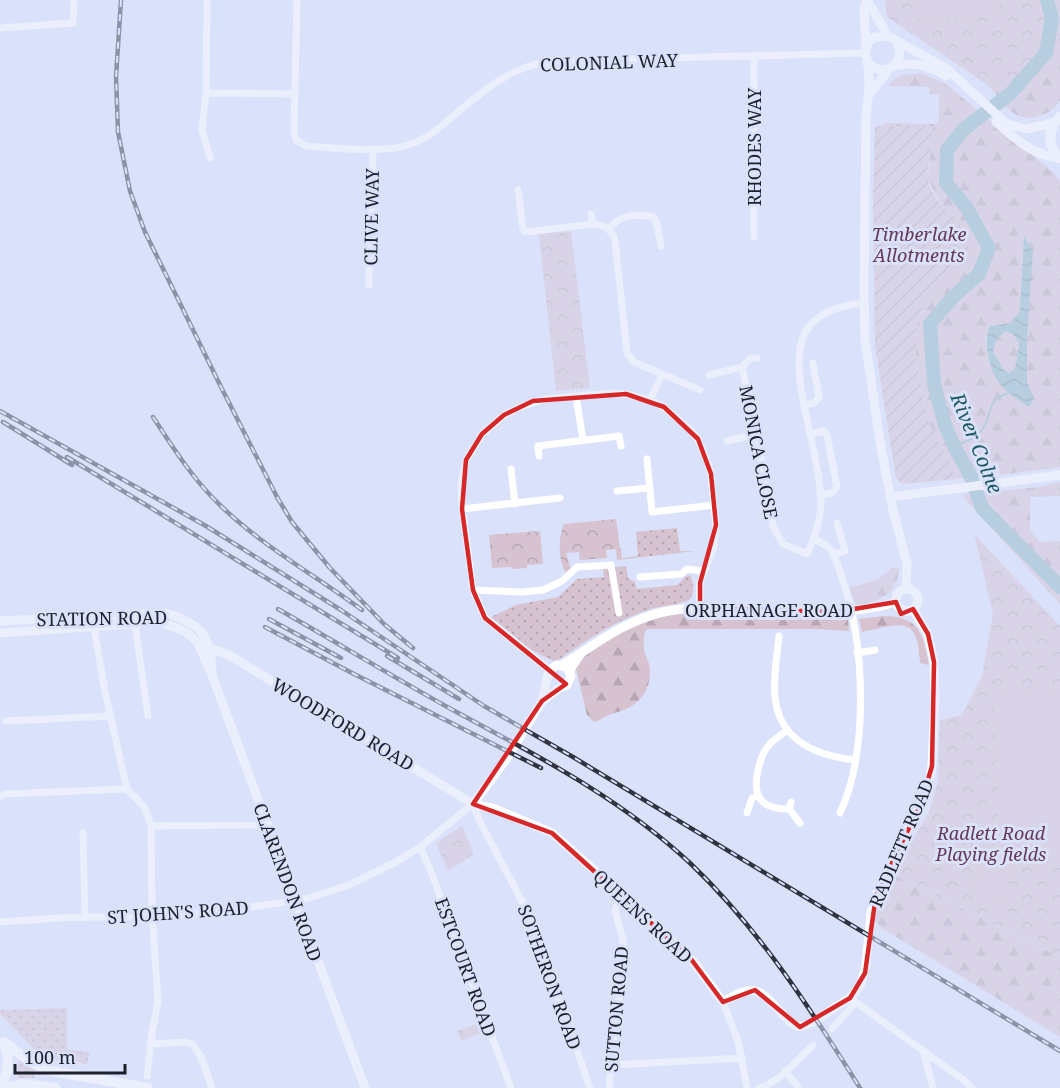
<svg xmlns="http://www.w3.org/2000/svg" width="1060" height="1088" font-family="'Noto Serif',serif">
<style>
.grass{fill:url(#grass-dots)}
.forest{fill:url(#forest-firs);fill-rule:evenodd}
.park{fill:url(#park-crowns)}
.garden{fill:url(#garden-furrows)}
.pitch{fill:#d7c2d0}
.water{fill:url(#water-waves);fill-rule:evenodd}
.lines{fill:none;stroke-linecap:round;stroke-linejoin:round}
.stream{stroke:#8bb5be;stroke-width:2}
.river{stroke:#8bb5be;stroke-width:14}
.street{stroke:#fff;stroke-width:7}
.secondary{stroke:#fff;stroke-width:9}
.primary{stroke:#fff;stroke-width:10}
.rail-casing{stroke:#303440;stroke-width:4.5}
.rail{stroke:#dae1fa;stroke-width:2;stroke-dasharray:7;stroke-linecap:butt}
.marked{fill:none;stroke:#d62828;stroke-width:4.5;stroke-linejoin:round}
.labels{text-anchor:middle;dominant-baseline:central;stroke-width:6;stroke-linejoin:round;paint-order:stroke}
.street-label{font-size:18px;fill:#1d202b;stroke:#dae1fa}
.park-label{font-size:18px;font-style:italic;fill:#633858;stroke:#dae1fa}
.water-label{font-size:20px;font-style:italic;fill:#1f5a63;stroke:#dae1fa}
</style>
<defs>
<pattern id="grass-dots" width="8" height="8" patternUnits="userSpaceOnUse" patternTransform="scale(1.5)"><rect width="8" height="8" fill="#d7c2d0"/><path d="M2 2h.1M6 6h.1" fill="none" stroke="#b8a6b3" stroke-width="1.8" stroke-linecap="round"/></pattern>
<pattern id="forest-firs" width="22" height="20" patternUnits="userSpaceOnUse" patternTransform="scale(1.5)"><rect width="22" height="20" fill="#d7c2d0"/><path d="M5 1l3.5 6h-7zM16 11l3.5 6h-7z" fill="#b8a6b3"/></pattern>
<pattern id="park-crowns" width="20" height="18" patternUnits="userSpaceOnUse" patternTransform="scale(1.5)"><rect width="20" height="18" fill="#d7c2d0"/><path d="M2 6a3 3 0 1 1 6 0M12 15a3 3 0 1 1 6 0" fill="none" stroke="#b8a6b3"/></pattern>
<pattern id="garden-furrows" width="10" height="10" patternUnits="userSpaceOnUse" patternTransform="scale(1.5)"><rect width="10" height="10" fill="#d7c2d0"/><path d="M-1 1l2-2M0 10L10 0M9 11l2-2" fill="none" stroke="#b8a6b3"/></pattern>
<pattern id="water-waves" width="16" height="10" patternUnits="userSpaceOnUse" patternTransform="scale(1.5)"><rect width="16" height="10" fill="#8bb5be"/><path d="M0 5q4-4 8 0t8 0" fill="none" stroke="#71939b"/></pattern>
</defs>
<rect width="100%" height="100%" fill="#dae1fa"/>
<path class="grass" d="M677,528L680,551H695L617,560L616,549H621L622,558L638,556L636,532Z
M626,566L628,578L635,582L637,589L677,585L686,576L690,575C693,581 695,592 691,598C687,604 659,606 651,609C615,621 591,637 560,659L553,661L532,650L491,617L516,605L558,597L577,579L604,577L603,569Z
M67,1008V1050L90,1052L87,1064L43,1058L0,1014V1010Z
M19,1058L36,1070L34,1078H17Z"/>
<path class="forest" d="M1043,0H1060V101C1056,108 1049,112 1042,115C1016,126 1003,104 989,86L1011,81L1044,5Z
M922,73L947,85L1042,163L1055,174L1060,182V467L1000,475L998,464L989,466V475L957,479L927,418L916,361V329L923,306L967,257V237L936,196L928,179L932,127L883,126L884,123L935,124L939,121V94H930L929,87L888,86C895,74 910,74 922,73ZM1024,237L1027,382L1034,398L990,365L985,337L1011,323L1020,311Z
M1006,331L1014,335L1019,344L1015,368L1009,373L1004,371L993,352L996,340Z
M1060,482V496L1030,497V531L1040,542L1060,541V604L964,498V494L1039,487Z
M891,568H899C897,595 881,601 856,605L850,587C866,583 881,581 891,568Z
M725,614L848,620L849,631L817,629H648L645,631C644,638 643,644 644,650C646,658 651,665 650,673C649,698 632,709 611,714C604,716 600,721 594,722L587,715L576,669C585,645 648,618 673,615C690,613 708,614 725,614Z
M884,616C920,617 923,634 929,665L920,663C918,614 900,624 862,632L859,619Z
M893,874L1060,957V1037L883,929L874,920Z"/>
<path class="park" d="M885,0H1043C1049,31 1038,60 1012,80C1007,84 996,85 989,86L887,17Z
M571,231L590,388L556,391L539,234Z
M616,519L620,549L606,550L607,558L580,560L579,552L566,553L571,569L566,573C558,561 558,537 564,524Z
M540,531L543,564L527,565V568L512,569V567L492,568L489,535Z
M974,534L1060,626V957L893,874L928,814L938,781L940,720L962,715L982,676L993,613Z
M462,826L474,854L448,871L436,843Z
M480,1023L484,1032L461,1041L457,1031Z"/>
<path class="garden" d="M875,126H933C932,142 927,164 928,179C931,210 975,218 968,257L923,306L916,329V361L927,418L957,479L902,484L896,478L875,346L873,196Z"/>
<path class="pitch" d="M917,0H999L1001,15L920,24Z
M1060,688V852L1001,855L993,691Z
M980,860L1013,867L1004,905L972,898Z"/>
<path class="water" d="M1024,236L1033,251L1027,339V382L1034,398L1029,407C1005,391 993,384 988,354C986,343 986,337 990,326L1011,323L1020,311ZM1006,331L1014,335L1019,344L1015,368L1009,373L1004,370L993,352L996,340Z"/>
<g class="lines">
<path class="stream" d="M954,446C964,442 976,439 982,430C994,414 984,401 1008,393"/>
<path class="river" d="M1047,0L1052,18L1046,53L1011,93L964,129L947,150L946,183L967,208L989,248L979,274L955,295L930,324L934,384L945,425L954,446L970,475L982,508L1060,587"/>
<path class="street" d="M207,0L206,93L202,130L210,158
M297,0L294,130L296,140L306,146C335,148 385,154 411,144C427,139 441,127 453,116C483,91 511,66 551,61L865,53
M0,28L73,23L74,0
M754,57V237
M206,93L295,94
M518,190L523,228L525,232L593,224C604,225 612,229 615,240L627,353L634,362L700,390
M591,214L593,224
M609,229C619,215 637,213 653,217L656,221L661,246
M369,285L373,149
M742,367L759,445L773,526L783,544L807,554C815,537 821,520 821,501C820,471 810,435 804,405C793,347 795,310 864,303
M709,375L742,367L751,358H757
M576,396L583,440
M650,400L662,374
M804,405L814,403L819,397L813,363
M810,434L824,431L827,435L837,487L832,493L820,495
M727,441L757,434
M539,456L538,446L619,436L621,446
M647,459L652,512L714,505
M511,469L515,504
M617,491L650,488
M462,509L560,498
M814,539C820,542 826,544 830,549C836,557 839,569 842,578C865,643 869,750 840,813
M834,554L845,551L837,523
M640,577L681,574L687,569L703,571
M473,590L522,592L543,590L562,581L577,567L611,565L619,613
M135,624L148,716
M94,627L105,692L126,785L127,789L145,808L151,826L152,911L158,1001L152,1033L147,1076
M779,636C777,656 773,677 775,697C779,741 818,756 856,760
M857,653L875,650
M549,670L485,618L473,590L462,509L461,485L466,460L482,434L504,415L519,407L545,399L609,393L626,394L650,400L664,407L689,428L698,439L707,460L711,474L716,525L714,546L700,583V608
M6,721L111,716
M788,730C782,734 774,739 769,745C763,752 760,761 758,770C752,797 761,809 789,809
M0,797L5,794L127,789
M791,802L789,809L800,823
M747,813L752,798L758,796
M151,826L255,825L267,821
M83,833L85,918
M420,847L430,869L511,1088
M0,922L60,918L206,914L306,899L349,885L394,863L420,847L473,804L480,822L531,918L590,1088
M850,998L965,1081L972,1088
M723,1002L738,1041L747,1088
M832,1029L855,1003
M150,1044L186,1042L193,1044L202,1059L212,1088
M923,1050L933,1088
M612,1065L743,1058
M785,1071L799,1088
M609,1088L622,971L623,940L615,910L622,896
M759,1088C780,1082 797,1060 813,1045"/>
<path class="secondary" d="M867,0L888,36
M895,40C913,66 871,85 865,53L869,41L875,37L888,36L947,69L1007,124L1026,129L1054,123
M866,47L864,9L867,0
M867,60C871,79 868,97 866,117L864,290L865,339L880,442L893,510L907,564L906,589
M894,66C912,61 930,66 946,76
M869,95L890,68
M996,122C1015,139 1034,156 1060,158
M890,497L1060,475
M896 600a11 11 0 1 1 22 0a11 11 0 1 1-22 0Z
M0,621L166,613C202,624 211,635 212,673
M0,633L160,622L185,631L198,643L212,675L365,1088
M198,643C208,649 218,650 229,655L473,804L495,809L552,833L637,908L691,959L723,1002C758,981 760,991 785,1017C790,1022 793,1026 800,1027L810,1024L850,998L861,985L866,965L871,913L876,895L920,806L929,784L932,766L935,699L934,662L928,634L913,609
M562,665C595,645 624,621 663,612C739,596 820,626 896,602
M542,701L549,670L557,665L566,667
M473,804L507,758L542,701L558,689L567,685L571,676L569,671L579,656"/>
<path class="primary" d="M1060,117C1047,129 1047,146 1060,158
M4,1042L29,1061L46,1070L148,1088
M0,1088C9,1072 10,1060 4,1043
M5,1088L22,1084L56,1088"/>
<defs>
<path id="rail" d="M121,0L116,77L118,132L130,191L145,232L222,389L277,497L292,522L330,568L384,624L413,648
M0,411L206,526L341,610L484,706L573,757L1060,1051
M153,417C174,449 194,481 222,507C264,547 316,576 362,610
M3,422L72,465
M67,457L398,658
M278,609C336,642 393,677 451,709C534,754 621,798 691,864C759,929 810,1008 860,1088
M269,619L341,658
M265,627L352,673L541,768
M387,656L459,699"/>
</defs>
<use href="#rail" class="rail-casing"/>
<use href="#rail" class="rail"/>
</g>
<path d="M0 0H1060V1088H0ZM626,394L664,407L698,439L711,474L716,525L700,583V608L836,612L896,602L901,614L913,609L928,634L934,662L932,766L920,806L876,895L865,973L850,998L800,1027L755,990L723,1002L691,959L552,833L473,804L542,701L566,684L485,618L473,590L462,509L466,460L482,434L504,415L533,401Z" fill="#dae1fa" fill-opacity=".55" fill-rule="evenodd"/>
<path class="marked" d="M626,394L664,407L698,439L711,474L716,525L700,583V608L836,612L896,602L901,614L913,609L928,634L934,662L932,766L920,806L876,895L865,973L850,998L800,1027L755,990L723,1002L691,959L552,833L473,804L542,701L566,684L485,618L473,590L462,509L466,460L482,434L504,415L533,401Z"/>
<g class="labels">
<g class="street-label">
<text transform="translate(609 62) rotate(-2)">COLONIAL WAY</text>
<text transform="translate(754 147) rotate(-90)">RHODES WAY</text>
<text transform="translate(371 217) rotate(-89)">CLIVE WAY</text>
<text transform="translate(759 452) rotate(79)">MONICA CLOSE</text>
<text x="769" y="610">ORPHANAGE ROAD</text>
<text transform="translate(102 618) rotate(-1)">STATION ROAD</text>
<text transform="translate(343 724) rotate(31)">WOODFORD ROAD</text>
<text transform="translate(901 843) rotate(-67)">RADLETT ROAD</text>
<text transform="translate(288 882) rotate(70)">CLARENDON ROAD</text>
<text transform="translate(178 912) rotate(-4)">ST JOHN'S ROAD</text>
<text transform="translate(643 916) rotate(43)">QUEENS ROAD</text>
<text transform="translate(466 967) rotate(70)">ESTCOURT ROAD</text>
<text transform="translate(550 977) rotate(70)">SOTHERON ROAD</text>
<text transform="translate(616 1009) rotate(-85)">SUTTON ROAD</text>
</g>
<g class="park-label">
<text x="919" y="234">Timberlake<tspan x="919" dy="21">Allotments</tspan></text>
<text x="991" y="833">Radlett Road<tspan x="991" dy="21">Playing fields</tspan></text>
</g>
<g class="water-label">
<text transform="translate(977 443) rotate(68)">River Colne</text>
</g>
</g>
<path d="M15 1064v9h110v-9" fill="none" stroke="#1d202b" stroke-width="3"/>
<text x="24" y="1064" font-size="18" fill="#1d202b" stroke="#dae1fa" stroke-width="4.5" paint-order="stroke">100 m</text>
</svg>
